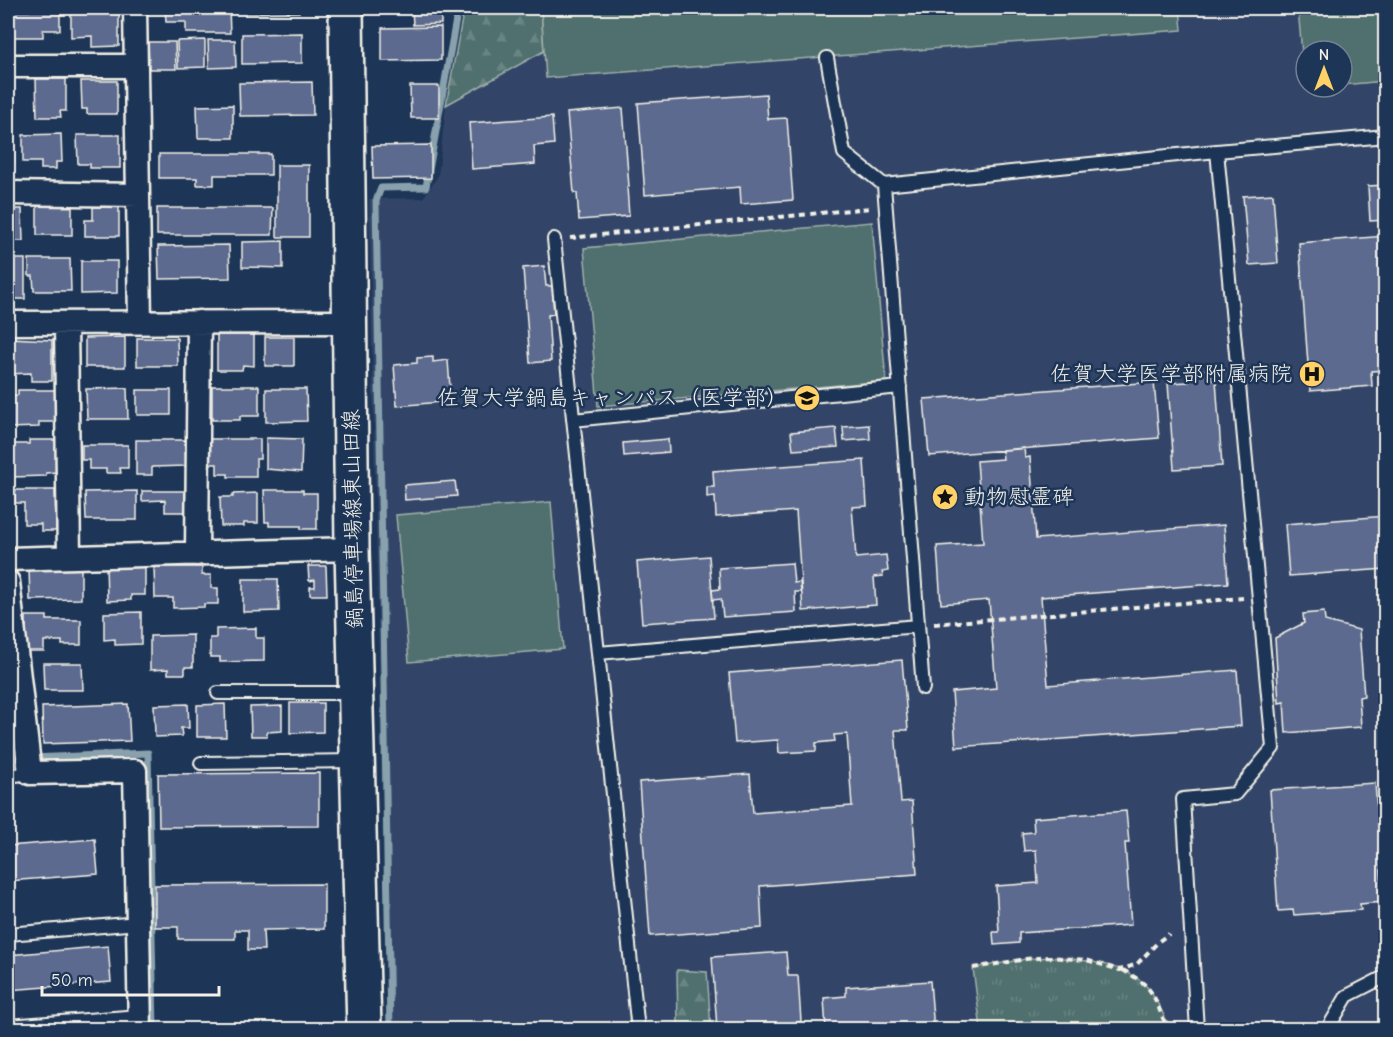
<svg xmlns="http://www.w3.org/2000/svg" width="1393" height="1037" font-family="'Comic Neue','Klee One',sans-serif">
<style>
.built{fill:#304568;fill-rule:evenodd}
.grass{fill:url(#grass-tufts);stroke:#a2b0ab;stroke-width:1.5}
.forest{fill:url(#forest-firs);stroke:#a2b0ab;stroke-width:1.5}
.garden{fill:#4f6f6e;stroke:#a2b0ab;stroke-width:1.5}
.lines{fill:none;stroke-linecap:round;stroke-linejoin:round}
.stream{stroke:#88a1ad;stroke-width:7}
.building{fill:#5b6b8f;stroke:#f4f1e8;stroke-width:1.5}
.lane-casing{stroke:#f4f1e8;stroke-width:16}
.street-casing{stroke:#f4f1e8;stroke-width:27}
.secondary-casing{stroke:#f4f1e8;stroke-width:38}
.path{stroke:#f4f1e8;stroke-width:4;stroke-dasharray:6 4.5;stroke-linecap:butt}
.lane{stroke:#1d3557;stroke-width:12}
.street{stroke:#1d3557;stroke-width:22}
.secondary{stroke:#1d3557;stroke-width:33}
.labels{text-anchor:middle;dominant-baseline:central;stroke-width:5;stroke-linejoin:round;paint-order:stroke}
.poi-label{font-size:22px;fill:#f4f1e8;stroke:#1d3557;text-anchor:end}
.street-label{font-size:22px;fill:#f4f1e8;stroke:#1d3557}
</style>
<defs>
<pattern id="grass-tufts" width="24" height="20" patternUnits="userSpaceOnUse" patternTransform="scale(1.5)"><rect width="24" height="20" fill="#4f6f6e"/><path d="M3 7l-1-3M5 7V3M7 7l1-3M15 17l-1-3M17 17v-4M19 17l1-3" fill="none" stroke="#698483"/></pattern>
<pattern id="forest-firs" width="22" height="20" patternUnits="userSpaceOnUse" patternTransform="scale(1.5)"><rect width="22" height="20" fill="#4f6f6e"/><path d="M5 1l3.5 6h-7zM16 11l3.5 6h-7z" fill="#698483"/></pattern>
</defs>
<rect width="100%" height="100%" fill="#1d3557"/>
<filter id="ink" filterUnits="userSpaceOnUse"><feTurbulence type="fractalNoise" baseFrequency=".0167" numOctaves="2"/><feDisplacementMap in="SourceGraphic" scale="12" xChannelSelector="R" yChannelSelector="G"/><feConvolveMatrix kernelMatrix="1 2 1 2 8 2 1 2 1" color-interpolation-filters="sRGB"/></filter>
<g filter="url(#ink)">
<path class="built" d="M464,8H1385V1029H387L369,199L423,198L438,176L446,105ZM1306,51H1342V87H1306Z"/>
<path class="grass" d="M1050,957C1079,959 1127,963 1148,988C1157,1000 1164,1016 1171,1029H981L973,968L1026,959Z"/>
<path class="forest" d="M464,8H541L544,51L446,105Z
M677,970L707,972L711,1029L643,1030V1026H678Z"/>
<path class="garden" d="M541,8H1180L1182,30L546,78Z
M1298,8H1385V81L1342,85V51H1306V87H1320L1305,88Z
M872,222L886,381L598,406L584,248Z
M551,502L563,649L409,662L396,515Z"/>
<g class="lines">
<path class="stream" d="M8,720L12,759
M8,759L148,753L154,1030
M390,1030L376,201L381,188L426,187L458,8"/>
</g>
<path class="building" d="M29,8H60V30H43V37H12V11H29Z
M71,8H119V46L92,47V36L71,37Z
M165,8H229L230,33H186V22H166Z
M240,8H299V12L240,13Z
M412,8H441V24L413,25Z
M441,27V60L382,61V28Z
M302,33V63L242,64V34Z
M205,40V67L178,68L177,41Z
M208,40H235L236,67L209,68Z
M148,42H175L176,69H149Z
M36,79H66V111H60L61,117H37Z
M8,80H10V111H8Z
M81,81H117V114H87V109H82Z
M312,82L313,115L240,116L239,83Z
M410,86H439V118H411Z
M766,94L768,119L787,118L793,200L741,204L740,187L645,195L638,103Z
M233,105V138H198L197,106Z
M623,108L629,187H627L629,216L579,220L577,193H574L567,113Z
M552,117L554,144L534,146L535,164L472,169L469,123Z
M61,134L62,162H56V169H41V162H23V135Z
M77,135H120V168H90V164H78Z
M8,137H14V163H8Z
M431,145V178L373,179L372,146Z
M159,154H271V175H214V185H197V178H159Z
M277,165H309V237H277Z
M1386,185V220L1370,221L1368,186Z
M1273,194L1278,263L1249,265L1243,196Z
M37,206H72V235H37Z
M119,206V236H85V220H93V207Z
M157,208H273L272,235H157Z
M8,209H22L23,241H8Z
M1386,236V370L1371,371L1372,386L1310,391L1299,243Z
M283,241V268L242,267V242Z
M229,245L230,278L159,279L158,246Z
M8,259H25V299H8Z
M29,259H70L71,291H34L33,276H29Z
M81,261H117V293L81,294Z
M544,266L546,286H552L554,314L548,315L551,361L530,363L523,268Z
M217,335H254V366L243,365L242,370H217Z
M125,337V367H85V338Z
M265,337H294V366H265Z
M8,338L52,340V381H31V373L8,374Z
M137,338H177L178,366H137Z
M433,357V362L448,360L451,401L397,406L394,365L417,363V358Z
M1211,369L1212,380H1216L1222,466L1174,469L1168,383L1189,382L1188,371Z
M1154,382L1159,438L929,456L924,399Z
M212,386H259V416H240V420H212Z
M127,388L128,419H87L86,389Z
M266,389H306L307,421L266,422Z
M18,390H55L56,422H39V427L8,428V396L18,395Z
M137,390H171V415H137Z
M869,425L870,439L844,441L843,427Z
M836,428L838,447L793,450L791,432Z
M266,438L302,439L301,472L266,469Z
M208,439H260V459H256V477H228V474H217V464H208Z
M668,439L669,452L624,456L623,443Z
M29,440H56L57,472L46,473V476L11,477L10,444H29Z
M136,440H185L186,466L152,467V475H136Z
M82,445H128V468H120L121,473H106V469H89V460H82Z
M1024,448L1025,458L1030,457L1036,539L1224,525L1228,583L1041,597L1048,685L1237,670L1241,726L956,747L952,692L996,688L989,600L941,604L937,546L983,543L977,461L1003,459L1002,450Z
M864,460L867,506L852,507L856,558L886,555L888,571L882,572L883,576L874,577L876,605L803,611L796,511L716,517L715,496L707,497V487H714L713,471Z
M455,481L457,496L405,500L404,485Z
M15,490H55L56,531H41V524H24V503H15Z
M264,490H303V493H317V529H301V526H269V522H265Z
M137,491V520H86L85,492Z
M142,491H188L189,512H165V500L142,501Z
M258,493V523H244V526H221L220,497H233V494Z
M1386,516V569L1289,576L1285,524Z
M709,556L714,618L642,623L637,562Z
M145,562V595H131V600L107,601L106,563Z
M792,563L794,583L800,582L801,592H795L796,612L723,617L721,599L713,600L712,590L720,589L719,568Z
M308,566H326L327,595H310V587H315V580L309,581Z
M154,567H202V575H211V588H218V604H204V607L173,608V598H155Z
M29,569H81V599L30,600Z
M243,579H278L279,611L243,612Z
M141,612V644L115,645V639L104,640V613Z
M1324,612L1325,621L1359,630L1364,696L1359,697L1361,727L1286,733L1284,702L1279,703L1275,638L1304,623L1303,614Z
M26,616H47V620H81V645H62V641H44V651H26Z
M256,628V638H264V661L220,662V657H210V638H216V629Z
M193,635V667H185V674H168V669L150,670V636Z
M902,660L908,730H895L901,802L912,801L917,874L760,886L762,928L650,936L639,782L750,774L753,813L852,806L847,734L834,735L835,741L816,743V751L779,753L778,740L735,743L729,673Z
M43,663H82L83,690H44Z
M290,703H323V732L290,733Z
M128,704L130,741L43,744L42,707Z
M188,704L189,728H181L182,736L155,737L154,705Z
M225,704L226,737H197V705Z
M282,706V731L267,732V736H251L250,707Z
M319,773V826L159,827L158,774Z
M1375,783L1377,810H1386V870H1381L1383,902L1360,904L1361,910L1294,915L1293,910L1278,911L1270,790Z
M1126,811L1129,843H1125L1131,925L1019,933V943L994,945L993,932H999L996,886L1038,883L1036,850L1024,851L1022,833L1034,832L1033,818Z
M95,839L98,874L8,881V846Z
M324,884V929L263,930L264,950H248V930H235V939H178V927H155V885Z
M108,946L111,982L8,990V955Z
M786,952L788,976H798L801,1022L717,1028L712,957Z
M930,981L934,1030H826L824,998L846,996V987Z
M293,1027V1030H253V1028Z"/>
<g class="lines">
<defs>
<path id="lane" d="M827,58L844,153L884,185L923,688
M884,185L1217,151L1386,136
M554,239L638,1030
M573,420L900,387
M598,653L918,626
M218,693H355
M201,763L355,761
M8,776L30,773
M8,934L139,923
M8,1026L140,1016
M1197,1030L1183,799L1235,794L1273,748L1217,151
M1327,1030L1347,996L1386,976"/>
<path id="street" d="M135,8L140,322
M8,66H136
M8,193L138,195
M8,323L350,322
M66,323L69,557
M197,554L199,322
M8,559L352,549
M8,582L30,773L135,771L140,1030"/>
<path id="secondary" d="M346,8L352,549L364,1030"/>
</defs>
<use href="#lane" class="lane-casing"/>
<use href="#street" class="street-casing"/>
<use href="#secondary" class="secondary-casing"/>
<path class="path" d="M570,238L870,208
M934,624L1243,598
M973,968L1026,959L1050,957L1086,960L1120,970L1137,964L1159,941L1169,934
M1123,970C1131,975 1141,980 1147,987C1158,999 1160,1016 1169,1030"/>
<use href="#lane" class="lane"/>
<use href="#street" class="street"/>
<use href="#secondary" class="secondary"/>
</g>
</g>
<defs>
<symbol id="hospital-disc" viewBox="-11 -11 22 22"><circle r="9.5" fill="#ffd166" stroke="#1d3557"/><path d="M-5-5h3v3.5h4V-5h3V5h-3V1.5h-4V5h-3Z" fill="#111"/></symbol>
<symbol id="university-disc" viewBox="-11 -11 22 22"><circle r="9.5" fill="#ffd166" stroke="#1d3557"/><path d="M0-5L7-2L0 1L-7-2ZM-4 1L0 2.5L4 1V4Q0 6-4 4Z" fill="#111"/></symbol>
<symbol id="sight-disc" viewBox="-11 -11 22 22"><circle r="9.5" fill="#ffd166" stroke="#1d3557"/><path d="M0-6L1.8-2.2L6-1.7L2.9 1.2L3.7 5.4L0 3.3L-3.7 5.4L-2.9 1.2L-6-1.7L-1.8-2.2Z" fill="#111"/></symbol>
</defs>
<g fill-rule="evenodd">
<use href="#hospital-disc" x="1297" y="359" width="30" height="30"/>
<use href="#university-disc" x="792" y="383" width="30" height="30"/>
<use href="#sight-disc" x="930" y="482" width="30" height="30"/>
</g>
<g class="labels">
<g class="poi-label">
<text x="1292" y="374">佐賀大学医学部附属病院</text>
<text x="788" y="398">佐賀大学鍋島キャンパス（医学部）</text>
<text x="964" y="497" text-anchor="start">動物慰霊碑</text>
</g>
<g class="street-label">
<text transform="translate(353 519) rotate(-91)">鍋島停車場線東山田線</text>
</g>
</g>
<rect width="1393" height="1037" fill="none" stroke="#1d3557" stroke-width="30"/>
<rect x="15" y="15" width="1363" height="1007" fill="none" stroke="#f4f1e8" stroke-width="2" filter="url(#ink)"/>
<g transform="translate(1324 69)"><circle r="28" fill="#1d3557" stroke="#738091" stroke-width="1.5"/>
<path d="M0-4.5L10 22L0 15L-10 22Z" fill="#ffd166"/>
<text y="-9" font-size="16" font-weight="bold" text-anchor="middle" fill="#f4f1e8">N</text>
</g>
<path d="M42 986v9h177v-9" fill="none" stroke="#f4f1e8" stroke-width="3"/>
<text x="51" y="986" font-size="18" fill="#f4f1e8" stroke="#1d3557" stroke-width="4.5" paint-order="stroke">50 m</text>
</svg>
